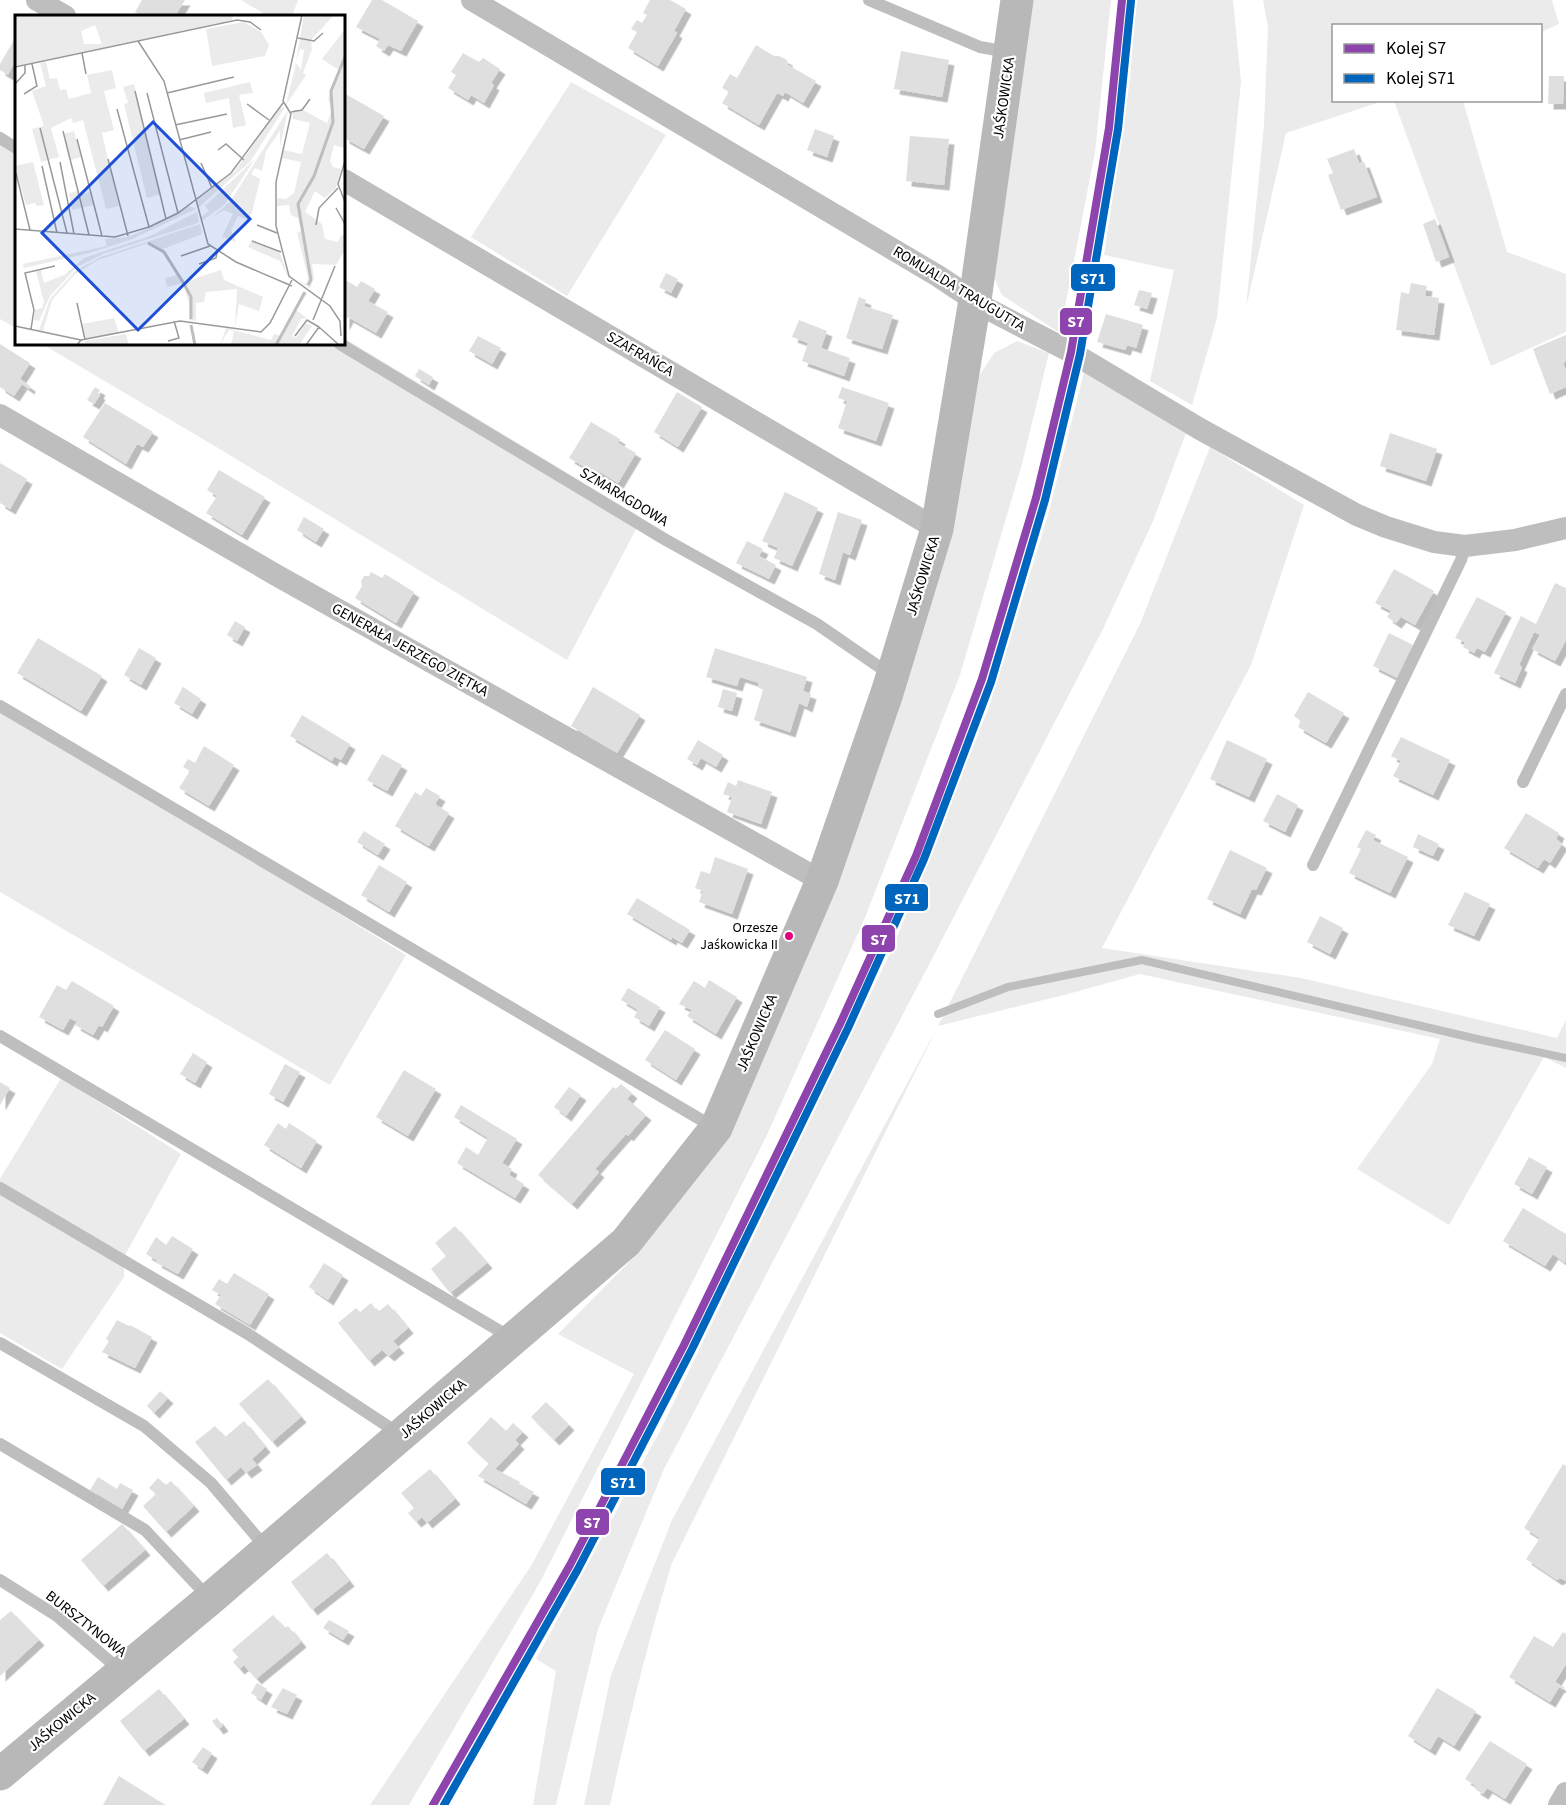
<svg xmlns="http://www.w3.org/2000/svg" width="1566" height="1805" font-family="'Source Sans 3',sans-serif">
<style>
.green{fill:#ebebeb}
.lines{fill:none;stroke-linecap:round;stroke-linejoin:round}
.stream{stroke:#bebebe;stroke-width:8}
.building{fill:#dfdfdf;filter:url(#shadow)}
.lane{stroke:#bebebe;stroke-width:12}
.street{stroke:#bebebe;stroke-width:22}
.secondary{stroke:#b8b8b8;stroke-width:33}
.rail-1-casing{stroke:#fff;stroke-width:12}
.rail-2-casing{stroke:#fff;stroke-width:12}
.rail-1{stroke:#8e44ad;stroke-width:8}
.rail-2{stroke:#0065bd;stroke-width:8}
.bus-dot{fill:#e5007d;stroke:#fff;stroke-width:2}
.labels{text-anchor:middle;dominant-baseline:central;stroke-width:4.5;stroke-linejoin:round;paint-order:stroke}
.bus-label{font-size:14px;fill:#000;stroke:#fff;text-anchor:end}
.street-label{font-size:15px;fill:#000;stroke:#fff}
.inset-river{fill:none;stroke:#bebebe;stroke-width:3}
.inset-road{fill:none;stroke:#999;stroke-width:1.5}
.view{fill:#1d4ed8;fill-opacity:0.15;stroke:#1d4ed8;stroke-width:3}
.inset-edge{fill:none;stroke:#000;stroke-width:3}
.line-badge{stroke:#fff;stroke-width:2}
.badge-label{font-size:16px;text-anchor:middle;font-weight:bold;fill:#fff}
</style>
<defs>
<filter id="shadow"><feDropShadow dx="5.5" dy="5.5" stdDeviation="0" flood-color="#0004"/></filter>
</defs>
<rect width="100%" height="100%" fill="#fff"/>
<path class="green" d="M241,0H298L292,16H268Z
M1027,0H1111L1095,152L1060,333L1002,295L993,275Z
M1136,0H1233L1241,82L1217,318L1192,405L1150,381L1174,270L1104,255L1130,79Z
M1263,0H1552L1559,24L1541,32L1540,26H1334V100L1383,101L1286,133L1246,308L1264,125L1268,28Z
M571,82L666,135L567,296L471,237Z
M1394,101H1463L1507,252L1566,274V332L1491,366Z
M0,131L16,141V328L0,319Z
M344,338L642,518L567,660L213,445L42,344H344Z
M1017,341L1049,353L1022,464L960,675L864,920L765,1139L539,1584L409,1805H370L531,1566L634,1374L558,1334L634,1257L724,1134L973,385L994,353Z
M1084,372L1186,433L1153,521L1103,629L934,955L664,1469L598,1629L556,1805H533L556,1671L536,1659L660,1431L893,947L989,707L1048,515Z
M1210,447L1304,505L1251,665L1102,948L1301,978L1557,1038L1566,1020V1068L1544,1057L1449,1225L1357,1169L1432,1064L1440,1039L1140,974L1068,994L938,1026L672,1563C647,1644 628,1723 610,1805H584L611,1675L672,1520L938,1026L1140,624Z
M0,705L406,955L330,1085L0,892Z
M61,1078L181,1154L124,1257V1277L62,1369L0,1333V1179Z"/>
<g class="lines">
<path class="stream" d="M938,1014L1008,987L1142,960L1477,1039L1566,1058"/>
</g>
<path class="building" d="M142,0H185L175,16H142L135,12Z
M372,0H382L418,21L401,51L388,45L384,51L376,46L380,39L356,27Z
M650,0H670L686,9L674,31L677,33L658,66L628,48L637,32L631,29L637,20L642,23L647,15L643,13Z
M14,40L16,41V67L13,65L8,75L0,70V64Z
M756,45L774,56H779L787,60L788,65L816,81L803,103L785,92L783,96L777,93L759,125L722,103L729,92L722,88L730,74L737,78Z
M901,51L949,60L942,97L894,89Z
M463,53L479,62L483,58L500,69L491,83L494,85L484,103L471,95L468,100L448,88L456,75L451,72Z
M1549,76H1564L1563,104H1548Z
M344,93L384,116L364,149L344,138Z
M815,129L834,136L827,157L807,150Z
M910,136L949,139L944,185L906,181Z
M1354,149L1359,163L1364,162L1377,197L1341,210L1328,175L1333,173L1327,159Z
M1435,219L1449,257L1436,262L1423,224Z
M666,273L678,279L671,293L659,287Z
M344,279L357,287L361,281L375,289L368,301L388,312L376,333L348,317L344,325Z
M1411,283L1427,286L1425,296L1439,298L1434,335L1396,330L1401,292L1409,294Z
M1139,290L1152,293L1147,309L1134,305Z
M859,297L866,300L864,306L893,315L882,349L846,338Z
M1106,314L1143,325L1136,348L1127,345L1125,350L1097,342Z
M799,320L827,331L821,348L850,358L844,376L802,361L808,343L792,337Z
M1566,335V361L1563,363L1566,371V387L1550,394L1533,349Z
M478,336L501,348L492,364L469,351Z
M0,344L30,363L20,379L30,386L29,389L22,384L14,396L0,387Z
M419,369L433,377L429,385L415,376Z
M95,387L100,390L98,393L100,395L94,404L87,400Z
M842,387L889,403L876,441L838,428L847,401L838,398Z
M677,392L702,407L678,447L654,432Z
M105,403L153,432L143,447L137,444L126,464L83,437Z
M591,422L620,439L618,443L636,453L618,483L600,472L599,475L569,458Z
M1390,433L1437,449L1426,481L1380,466Z
M0,463L27,479L10,509L0,503Z
M219,470L265,497L242,535L206,513L217,496L207,490Z
M785,492L818,508L792,566L774,558L778,548L762,541Z
M838,512L862,520L850,555L843,552L835,580L819,574Z
M304,517L324,529L316,542L297,530Z
M747,541L763,549L759,556L776,565L769,579L736,563Z
M1394,569L1434,591L1415,625L1401,617L1396,623L1387,617L1391,611L1375,603Z
M371,572L382,578L385,574L414,592L396,623L355,598L362,586L361,581L363,578L364,576H369Z
M1555,583L1566,588V640L1555,661L1532,649L1540,635L1534,632L1519,665L1522,667L1515,683L1494,673L1521,616L1536,624Z
M1477,597L1506,612L1485,652L1477,648L1474,653L1463,647L1465,642L1455,638Z
M235,621L245,627L237,641L227,635Z
M1389,633L1413,645L1397,678L1373,666Z
M38,638L102,676L81,711L17,673Z
M139,648L156,658L141,685L124,675Z
M715,648L807,677L803,691L811,694L807,707L799,703L790,732L754,720L763,690L758,687L759,683L740,677L737,686L706,677Z
M183,687L201,699L192,714L174,703Z
M593,687L640,715L617,753L571,726Z
M723,689L737,693L732,711L718,707Z
M1308,692L1344,713L1326,743L1298,727L1301,721L1294,716Z
M302,715L350,744L341,760L334,756L332,761L290,736Z
M1401,737L1450,760L1433,795L1393,776L1401,761L1391,756Z
M698,740L723,755L716,767L701,758L697,765L687,759Z
M1227,740L1267,759L1249,797L1210,779Z
M204,746L234,765L209,806L179,788L190,771L183,767L188,759L195,763Z
M382,754L402,765L387,791L367,780Z
M738,780L772,792L761,824L727,812L732,797L723,794L728,782L736,786Z
M426,788L440,796L435,804L449,813L429,846L395,826L415,792L421,796Z
M1277,794L1298,805L1285,832L1263,821Z
M1526,813L1559,833L1556,839L1562,844L1550,863L1544,859L1538,868L1504,848Z
M1366,830L1376,835L1373,840L1408,857L1390,893L1349,873L1361,849L1357,847Z
M364,831L385,844L378,855L357,842Z
M1418,834L1439,844L1433,856L1413,847Z
M1230,850L1267,868L1256,890L1252,889L1240,914L1207,899Z
M715,857L748,869L732,914L699,902L703,891L695,888L701,871L710,874Z
M379,865L407,882L389,912L361,895Z
M1465,892L1490,904L1474,936L1448,925Z
M637,898L690,930L682,943L672,937L671,940L627,914Z
M1320,916L1343,928L1330,954L1307,942Z
M709,980L737,997L716,1034L687,1016L692,1010L679,1004L694,981L705,988Z
M72,981L114,1006L102,1027L99,1025L93,1035L75,1025L77,1022L70,1018L63,1030L39,1017L57,985L66,990Z
M628,988L660,1007L649,1026L634,1017L638,1010L621,1000Z
M665,1030L695,1049L676,1080L645,1060Z
M193,1053L207,1062L195,1083L180,1074Z
M285,1064L300,1072L283,1102L269,1094Z
M404,1070L436,1089L408,1136L376,1117Z
M0,1082L10,1088L0,1105Z
M621,1084L632,1093L627,1099L646,1115L628,1136L626,1134L595,1169L599,1172L572,1204L538,1175L613,1087L616,1089Z
M569,1087L581,1095L566,1116L554,1107Z
M461,1105L517,1139L502,1163L512,1169L509,1175L524,1184L515,1198L457,1163L466,1147L478,1155L488,1138L454,1117Z
M278,1123L286,1129L289,1123L317,1141L301,1168L264,1145Z
M1529,1157L1547,1167L1532,1194L1514,1184Z
M1523,1208L1566,1234L1565,1263L1553,1254L1545,1266L1503,1241Z
M455,1226L487,1263L450,1293L431,1269L446,1256L435,1243Z
M172,1236L193,1249L178,1274L156,1262L163,1250L156,1260L146,1254L156,1237L166,1245Z
M324,1263L343,1275L328,1300L309,1287Z
M234,1273L269,1294L250,1325L215,1304L221,1295L212,1290L219,1279L227,1284Z
M371,1303L378,1312L388,1304L408,1328L393,1341L399,1348L397,1349L389,1356L382,1350L369,1361L338,1323L356,1308L360,1312Z
M117,1320L129,1326L130,1325L152,1337L135,1368L102,1352L109,1341L106,1339Z
M268,1379L301,1417L272,1442L239,1404Z
M160,1391L168,1398L154,1413L147,1406Z
M546,1402L569,1425L554,1440L531,1417Z
M491,1417L506,1431L513,1423L523,1432L515,1440L519,1444L495,1469L520,1482L519,1484L534,1492L526,1504L478,1476L489,1463L467,1443Z
M244,1421L265,1447L252,1459L257,1465L246,1473L241,1467L226,1480L195,1442L215,1426L225,1437Z
M1563,1464L1566,1466V1581L1560,1578L1557,1580L1526,1559L1540,1538L1524,1528Z
M430,1469L455,1499L427,1523L422,1517L416,1522L408,1513L414,1508L401,1493Z
M98,1477L117,1489L120,1483L133,1490L122,1509L90,1490Z
M158,1478L166,1485L171,1481L194,1506L166,1532L143,1506L156,1494L149,1488Z
M122,1524L145,1550L103,1586L81,1560Z
M327,1553L349,1581L312,1610L291,1582Z
M11,1611L39,1640L0,1676V1620Z
M273,1615L285,1628L288,1626L301,1642L256,1679L244,1665L239,1669L233,1662L238,1657L232,1650Z
M329,1620L349,1631L343,1640L323,1628Z
M1563,1632L1566,1634V1664L1555,1682L1565,1688L1564,1689L1559,1687L1550,1702L1509,1677L1534,1636L1553,1647Z
M257,1683L267,1689L261,1700L251,1693Z
M283,1688L297,1695L287,1714L271,1707Z
M1437,1688L1476,1711L1454,1746L1438,1736L1430,1750L1408,1736Z
M159,1689L184,1719L144,1751L120,1721Z
M217,1718L223,1726L218,1729L212,1721Z
M1490,1741L1527,1764L1505,1799L1487,1788L1483,1794L1475,1789L1476,1786L1465,1779Z
M203,1747L212,1753L202,1769L192,1762Z
M119,1776L154,1798L166,1805H103Z"/>
<g class="lines">
<path class="lane" d="M869,0L980,47L1008,52
M0,138L16,148
M340,344L666,540L817,624L891,675
M0,706L715,1128
M1523,782L1566,694
M1313,865L1461,560L1465,546
M0,1036L510,1337
M0,1188L248,1334L401,1435
M0,1343L144,1426L211,1483L267,1549
M0,1444L145,1530L210,1599
M0,1580L57,1616L121,1671"/>
<path class="street" d="M37,0L65,16
M472,0L938,276L986,308L1071,352L1200,429L1357,515L1386,527L1434,542L1465,546L1515,540L1566,528
M344,180L937,529
M0,415L276,575L822,881
M1559,1805L1566,1793"/>
<path class="secondary" d="M0,1774L210,1599L626,1242L716,1128L822,881L887,693L937,529L975,300L1017,0"/>
<defs>
<path id="rail-1" d="M433,1805L570,1565L684,1345L840,1024L916,856L982,679L1036,498L1071,352L1109,128L1122,0"/>
<path id="rail-2" d="M444,1805L578,1569L692,1349L848,1028L924,859L991,682L1045,500L1080,354L1118,129L1131,1"/>
</defs>
<use href="#rail-1" class="rail-1-casing"/>
<use href="#rail-2" class="rail-2-casing"/>
<use href="#rail-1" class="rail-1"/>
<use href="#rail-2" class="rail-2"/>
</g>
<circle class="bus-dot" cx="789" cy="936" r="5"/>
<g class="labels">
<g class="bus-label">
<text x="778" y="928">Orzesze<tspan x="778" dy="17">Jaśkowicka II</tspan></text>
</g>
<g class="street-label">
<text transform="translate(1004 98) rotate(-82)">JAŚKOWICKA</text>
<text transform="translate(959 289) rotate(31)">ROMUALDA TRAUGUTTA</text>
<text transform="translate(640 354) rotate(30)">SZAFRAŃCA</text>
<text transform="translate(624 497) rotate(31)">SZMARAGDOWA</text>
<text transform="translate(923 576) rotate(-73)">JAŚKOWICKA</text>
<text transform="translate(410 650) rotate(29)">GENERAŁA JERZEGO ZIĘTKA</text>
<text transform="translate(757 1033) rotate(-67)">JAŚKOWICKA</text>
<text transform="translate(433 1409) rotate(-41)">JAŚKOWICKA</text>
<text transform="translate(86 1624) rotate(38)">BURSZTYNOWA</text>
<text transform="translate(62 1722) rotate(-40)">JAŚKOWICKA</text>
</g>
</g>
<g transform="translate(15 15)">
<rect width="330" height="330" fill="#fff"/>
<path d="M0,0H218L217,5L190,11L0,51ZM80,10L87,29H69L66,16ZM289,0H319L296,25L297,34L288,58L291,60L271,90L281,48L286,55L289,35L285,34L281,46ZM229,7L246,17L254,30L250,41L197,51L191,14ZM330,14V133L319,130L315,146L318,152L326,154L321,173L310,183L300,176L290,197L307,209L310,224L323,227L326,220L330,221V235L321,250L297,249L299,263L295,273L282,265L292,269L293,262L282,218L286,216L283,203L276,200L274,190L262,191V183L271,184L279,178L286,147L267,143L268,135L287,139L295,108L278,104V95H288L312,108L317,95L313,84L324,55L307,44ZM31,47L35,64L42,63L45,75L51,74L54,84L76,78L72,60L97,55L101,73L89,76L99,115L87,118L104,191L91,194L68,105L58,108L56,103L36,113L44,142L26,147L17,114L29,111L17,76L31,71L25,48ZM235,67L238,78L224,80L231,110L218,113L214,83L191,88L189,78ZM119,69L146,179L132,183L109,89L113,88L108,72ZM270,92L235,147L183,193L182,185L220,156L264,93ZM273,95L265,132V116L251,136L247,156L240,153L236,159L245,164L237,198L233,205L223,201L216,215L221,227L207,222L218,199L209,195L196,203L215,187ZM59,116L66,142L56,145L49,119ZM240,144L210,189L187,206L186,202L194,196L190,191ZM18,147L29,190L22,191L20,188L11,190L0,151ZM63,176L64,180L75,177L78,190L57,195L54,178ZM174,191L181,194L115,225L74,238L9,253L8,249L92,231L90,224L113,222L134,213ZM182,197L184,207L177,210L88,239L62,252L35,281L24,306L19,305L20,295L27,293L29,287L21,256L26,255L29,268L49,260L69,243L135,221ZM185,209L187,219L148,234L170,267L206,255L209,265L248,282L244,296L224,289L220,312L222,274L191,277L189,287L181,288V306L174,305V288L168,268L152,272L150,263L163,260L148,238L133,228L83,245L60,259L37,285L28,316L24,315L35,284L60,256L86,242ZM237,225L264,236L276,268L265,246L233,232ZM288,277L292,279L281,295L292,303L286,304L277,321L281,323L291,308L297,311L284,330H216L219,316L214,315L205,330L211,313L256,325L259,319L265,321ZM99,303L104,318L70,324L67,309ZM111,319L114,330L70,328V326Z" fill="#ebebeb" fill-rule="evenodd"/>
<path class="inset-river" d="M133,228L149,237L169,269L176,282V304M293,270L296,265L283,189L299,161L318,107L316,76L330,42M176,310L180,330M261,330L290,277"/>
<path class="inset-road" d="M287,0L268,86L276,99L261,167V211L274,261L315,291L325,306L326,321M283,23L299,26L308,18M123,26L149,66L193,229L221,247L277,271M67,38L71,59M0,52L222,5L235,7L246,15M0,69L10,58V50M120,76L151,204M132,78L163,198M152,78L219,62M9,79L22,71L17,49M232,89L254,105M102,94L134,212M276,97L287,95L295,84M160,110L212,99M25,113L52,218M48,116L74,220M62,124L87,221M164,125L196,117M203,135L211,129L229,145M93,144L113,221M330,146L323,169L330,187M45,147L59,219M186,148L197,173M27,151L42,218M1,158L15,215M321,193L330,209M242,210L262,218M301,210L304,193L323,173M0,214L100,222L134,212L163,198L216,158L268,88M237,226L266,237M166,241L195,231M184,249L201,243L202,237M62,288L70,325M298,305L320,251M0,311L66,325M16,314L19,295L10,258L40,251M280,321L292,305L304,312M153,326L164,323L159,306M62,330L66,325L165,306L246,317L255,308L277,265M291,330L304,312L323,329"/>
<path class="view" d="M138,107L235,204L123,315L27,218Z"/>
<rect width="330" height="330" class="inset-edge"/>
</g>
<g class="line-badge">
<rect x="1070" y="263" width="46" height="29" rx="6" fill="#0065bd"/>
<rect x="1059" y="307" width="34" height="29" rx="6" fill="#8e44ad"/>
<rect x="884" y="883" width="45" height="29" rx="6" fill="#0065bd"/>
<rect x="861" y="924" width="35" height="29" rx="6" fill="#8e44ad"/>
<rect x="600" y="1467" width="46" height="29" rx="6" fill="#0065bd"/>
<rect x="575" y="1508" width="35" height="28" rx="6" fill="#8e44ad"/>
</g>
<g class="badge-label">
<text x="1093" y="284">S71</text>
<text x="1076" y="327">S7</text>
<text x="907" y="904">S71</text>
<text x="879" y="945">S7</text>
<text x="623" y="1488">S71</text>
<text x="592" y="1528">S7</text>
</g>
<rect x="1332" y="24" width="210" height="78" fill="#ffffff" stroke="#999999" stroke-width="1.5"/>
<rect x="1344" y="44" width="30" height="9" fill="#8e44ad" stroke="#999999" stroke-width="1.5"/>
<text x="1386" y="54" font-size="18" fill="#000000">Kolej S7</text>
<rect x="1344" y="74" width="30" height="9" fill="#0065bd" stroke="#999999" stroke-width="1.5"/>
<text x="1386" y="84" font-size="18" fill="#000000">Kolej S71</text>
</svg>
